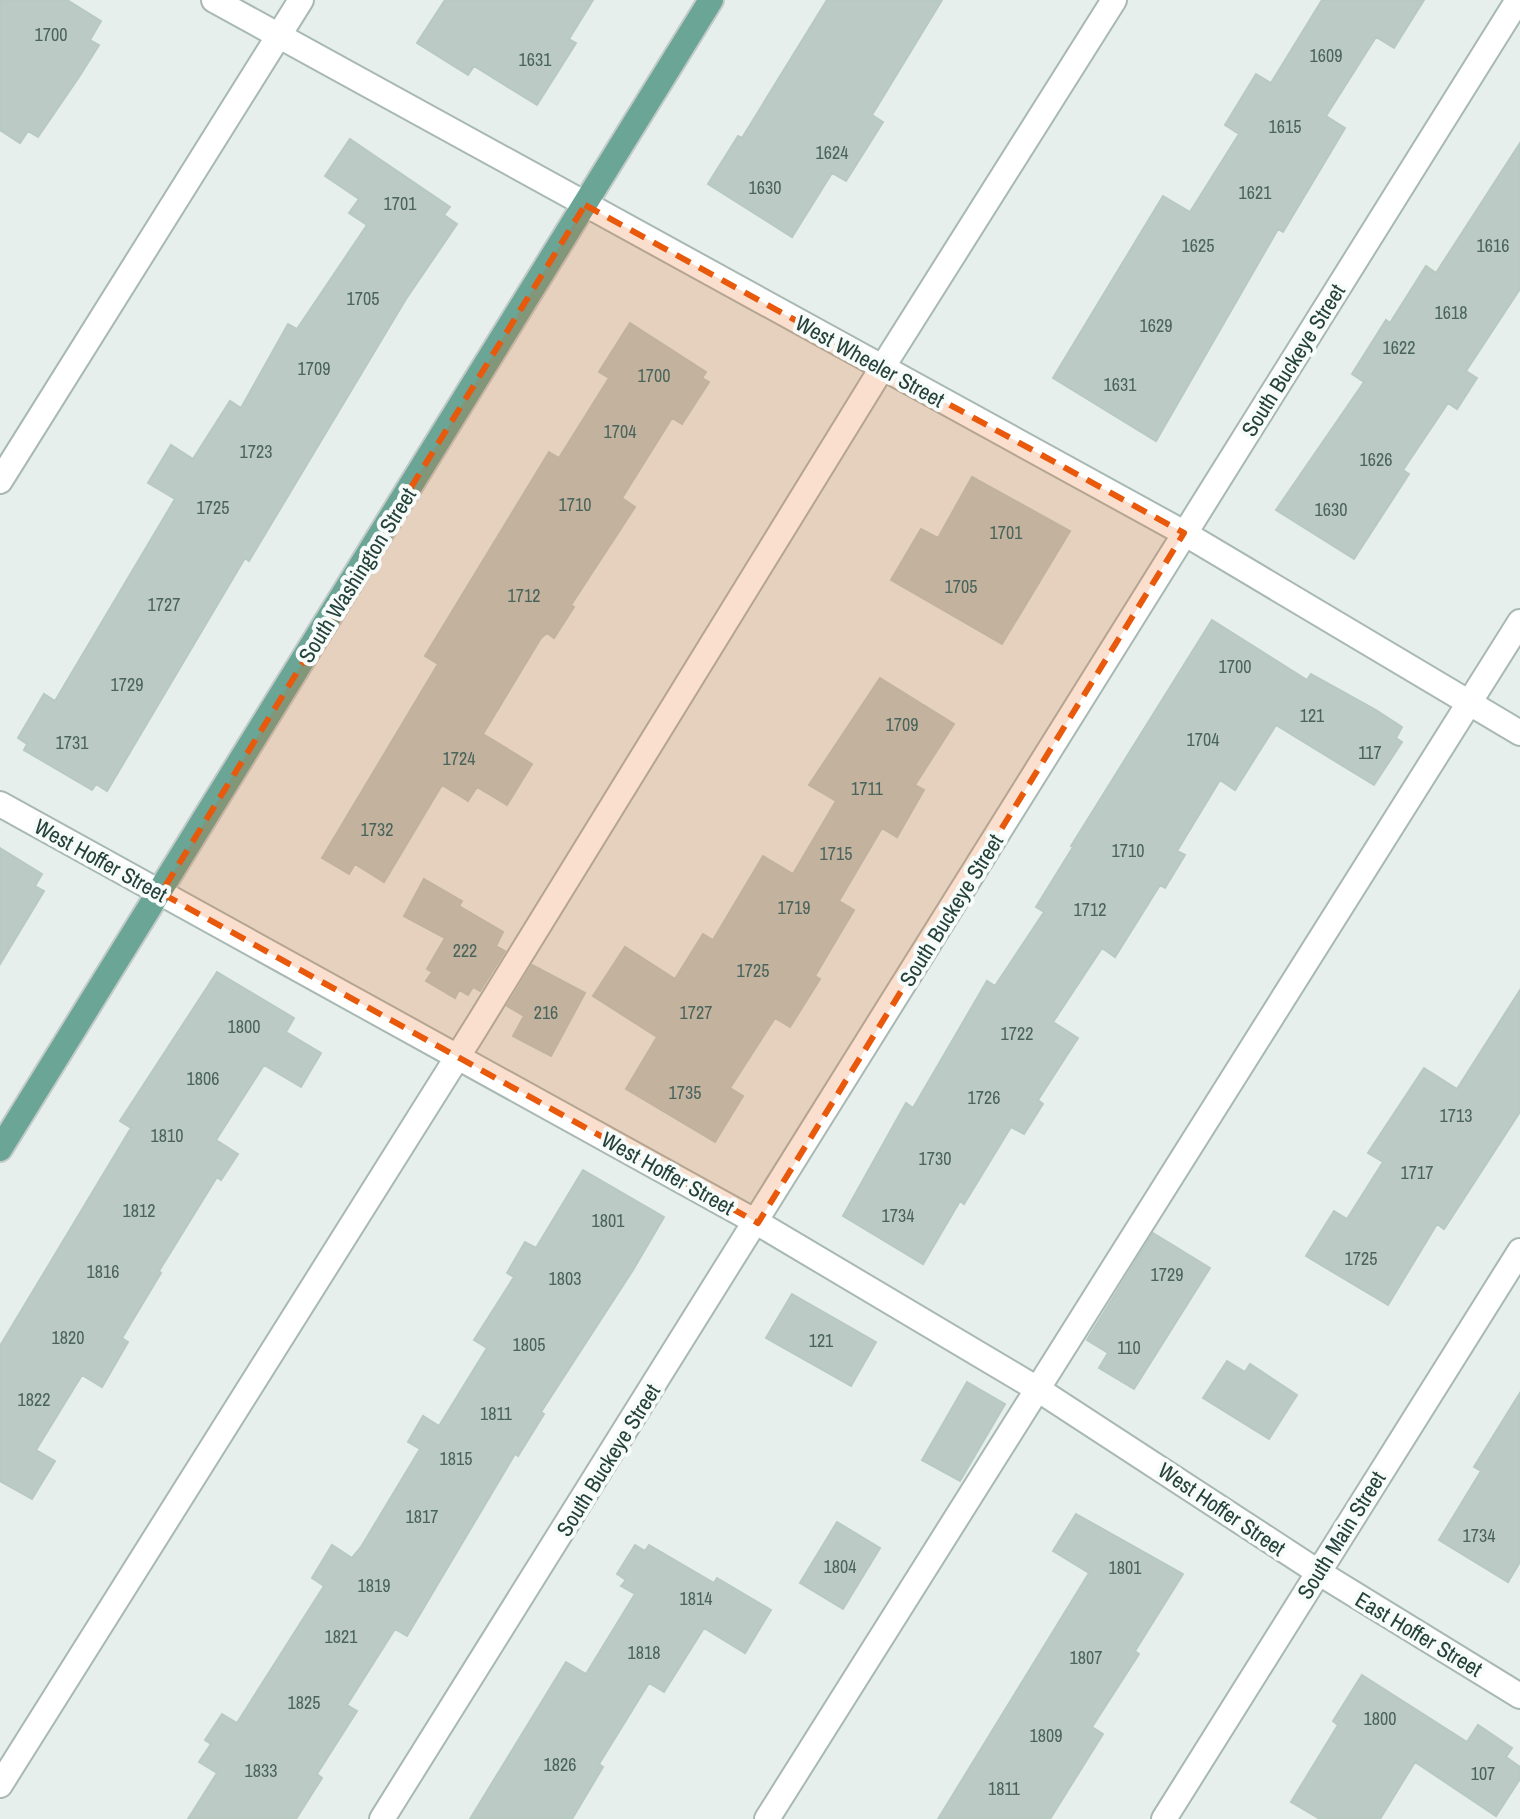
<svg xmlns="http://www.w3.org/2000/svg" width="1520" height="1819" font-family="'Archivo Narrow',sans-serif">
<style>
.building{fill:#bbcac4;stroke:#b8c9c2;stroke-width:2}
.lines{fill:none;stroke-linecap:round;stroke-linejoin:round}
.minor-casing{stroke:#a8b8b2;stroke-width:28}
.major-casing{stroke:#c2cac8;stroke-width:28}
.minor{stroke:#fff;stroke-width:24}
.major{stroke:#6aa596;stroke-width:24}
.marked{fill:#e8590c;fill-opacity:0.2;stroke:#e8590c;stroke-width:6;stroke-dasharray:16 10;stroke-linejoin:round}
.labels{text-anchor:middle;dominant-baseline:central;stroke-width:8;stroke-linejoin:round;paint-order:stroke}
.number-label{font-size:18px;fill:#4a645c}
.street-label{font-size:22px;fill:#24423a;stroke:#f7fbf9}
</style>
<rect width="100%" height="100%" fill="#e6efeb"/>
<path class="building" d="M0,0H67L101,21L90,40L99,45L79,77L38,137L28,131L20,143L0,130Z
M445,0H593L569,39L576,43L537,105L474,66L468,75L417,43Z
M827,0H942L872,115L883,122L846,181L832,173L792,237L708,184L738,136L742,138Z
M1322,0H1424L1394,48L1376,37L1326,116L1345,128L1283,232L1278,229L1156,441L1053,378L1163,196L1190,212L1239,134L1225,125L1256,74L1271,83Z
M350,139L450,207L444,215L457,224L406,299L249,561L245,558L107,791L96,784L92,790L24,750L27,744L18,738L44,694L55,701L175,499L148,483L171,445L193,459L230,401L241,408L288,324L297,329L367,225L349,213L359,199L325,176Z
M1520,143V289L1466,371L1477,378L1457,409L1448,403L1403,470L1409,474L1354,559L1276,510L1364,382L1352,374L1386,320L1390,323L1426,266L1436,273Z
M630,323L706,372L702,378L709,382L682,424L672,418L622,498L635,507L571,605L574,607L554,638L547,633L541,638L483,734L532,764L507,805L477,787L468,801L442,785L384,882L355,864L349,874L322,858L438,664L425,656L549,452L559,458L609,378L599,372Z
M972,477L1070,531L1002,644L891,580L921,529L938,538Z
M1212,620L1307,680L1311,674L1376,710L1402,727L1396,738L1402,742L1374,785L1276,725L1235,790L1220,780L1177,851L1185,855L1165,888L1160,885L1115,957L1102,948L1053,1022L1078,1038L1038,1100L1043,1104L1024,1134L1011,1127L964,1204L960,1201L923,1264L843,1216L906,1103L913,1108L987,981L995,986L1044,912L1036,907L1073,847L1071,846Z
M880,678L954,724L915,785L924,790L897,837L882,828L839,901L854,910L815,976L820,979L790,1027L775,1018L730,1088L743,1096L715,1142L626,1089L657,1037L593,996L625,947L675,979L703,934L713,940L763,856L793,874L836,801L809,785Z
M0,848L42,874L35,886L44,891L0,964Z
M424,879L462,901L459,906L503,932L496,946L505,951L480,991L473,987L468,995L459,990L455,998L426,981L432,972L427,969L445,938L404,916Z
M532,965L585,993L551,1056L513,1036L524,1016L507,1006Z
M217,972L294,1018L286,1032L321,1053L301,1087L264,1065L216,1140L238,1154L221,1180L217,1177L159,1271L161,1273L122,1338L128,1342L102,1387L82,1375L36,1450L55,1461L32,1499L0,1481V1346L131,1128L120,1121Z
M1520,990V1112L1444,1229L1437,1224L1388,1305L1306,1256L1334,1211L1347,1219L1383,1162L1368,1153L1424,1068L1457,1089Z
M583,1170L664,1217L633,1270L541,1412L544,1414L518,1456L515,1454L407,1636L395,1629L347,1705L357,1711L317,1774L322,1778L296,1819H188L217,1773L199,1762L211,1744L205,1740L222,1714L237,1723L324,1586L312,1578L332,1545L352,1558L361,1547L420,1449L408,1442L423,1416L439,1426L487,1348L474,1340L514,1277L507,1273L525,1242L536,1248Z
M1153,1233L1210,1268L1134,1389L1099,1368L1108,1353L1087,1340Z
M792,1294L876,1342L851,1386L766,1338Z
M1227,1361L1245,1372L1250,1364L1297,1395L1269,1439L1203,1398Z
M967,1382L1005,1404L960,1481L922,1460Z
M1520,1393V1562L1508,1582L1439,1540L1481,1471L1474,1467Z
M1076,1514L1183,1574L1135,1651L1139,1654L1092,1727L1103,1734L1050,1819H938L1089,1573L1053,1551Z
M837,1522L880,1548L843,1609L800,1583Z
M635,1545L645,1551L649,1545L714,1583L717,1578L771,1610L745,1653L704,1628L664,1692L649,1683L599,1764L603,1767L572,1819H470L566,1662L586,1674L635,1594L621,1586L626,1580L617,1574Z
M1362,1675L1467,1742L1478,1725L1512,1748L1506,1757L1520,1767V1779L1496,1816L1415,1762L1380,1819H1320L1291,1802L1338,1725L1333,1721Z"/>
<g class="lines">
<defs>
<path id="minor" d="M214,0L1184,533L1520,733
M0,481L301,0
M0,804L758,1223L1039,1390L1318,1572L1520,1696
M0,1785L475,1029L882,368L1114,0
M382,1819L1518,0
M767,1819L1520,622
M1164,1819L1520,1251"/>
<path id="major" d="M0,1149L711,0"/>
</defs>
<use href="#minor" class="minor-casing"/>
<use href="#major" class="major-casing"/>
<use href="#minor" class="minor"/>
<use href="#major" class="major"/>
</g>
<path class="marked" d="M585,205L1184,533L758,1223L161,893Z"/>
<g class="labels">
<g class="number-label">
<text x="51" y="34">1700</text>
<text x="1326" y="55">1609</text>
<text x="535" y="59">1631</text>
<text x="1285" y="126">1615</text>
<text x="832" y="152">1624</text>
<text x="765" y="187">1630</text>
<text x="1255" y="192">1621</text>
<text x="400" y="203">1701</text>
<text x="1198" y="245">1625</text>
<text x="1493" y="245">1616</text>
<text x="363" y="298">1705</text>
<text x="1451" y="312">1618</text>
<text x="1156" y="325">1629</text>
<text x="1399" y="347">1622</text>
<text x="314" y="368">1709</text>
<text x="654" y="375">1700</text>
<text x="1120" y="384">1631</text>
<text x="620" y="431">1704</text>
<text x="256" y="451">1723</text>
<text x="1376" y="459">1626</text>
<text x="575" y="504">1710</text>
<text x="213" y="507">1725</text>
<text x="1331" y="509">1630</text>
<text x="1006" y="532">1701</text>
<text x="961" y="586">1705</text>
<text x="524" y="595">1712</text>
<text x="164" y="604">1727</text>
<text x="1235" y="666">1700</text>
<text x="127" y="684">1729</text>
<text x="1312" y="715">121</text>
<text x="902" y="724">1709</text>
<text x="1203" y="739">1704</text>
<text x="72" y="742">1731</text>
<text x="1370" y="752">117</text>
<text x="459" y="758">1724</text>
<text x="867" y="788">1711</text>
<text x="377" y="829">1732</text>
<text x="1128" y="850">1710</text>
<text x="836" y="853">1715</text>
<text x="794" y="907">1719</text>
<text x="1090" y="909">1712</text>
<text x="465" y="950">222</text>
<text x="753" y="970">1725</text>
<text x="546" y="1012">216</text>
<text x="696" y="1012">1727</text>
<text x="244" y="1026">1800</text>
<text x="1017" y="1033">1722</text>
<text x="203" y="1078">1806</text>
<text x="685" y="1092">1735</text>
<text x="984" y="1097">1726</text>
<text x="1456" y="1115">1713</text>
<text x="167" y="1135">1810</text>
<text x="935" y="1158">1730</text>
<text x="1417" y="1172">1717</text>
<text x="139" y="1210">1812</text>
<text x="898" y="1215">1734</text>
<text x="608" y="1220">1801</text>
<text x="1361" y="1258">1725</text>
<text x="103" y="1271">1816</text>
<text x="1167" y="1274">1729</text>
<text x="565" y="1278">1803</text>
<text x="68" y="1337">1820</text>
<text x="821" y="1340">121</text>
<text x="529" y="1344">1805</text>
<text x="1129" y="1347">110</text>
<text x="34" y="1399">1822</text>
<text x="496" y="1413">1811</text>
<text x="456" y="1458">1815</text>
<text x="422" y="1516">1817</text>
<text x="1479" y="1535">1734</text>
<text x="840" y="1566">1804</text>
<text x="1125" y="1567">1801</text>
<text x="374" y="1585">1819</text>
<text x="696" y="1598">1814</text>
<text x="341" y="1636">1821</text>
<text x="644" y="1652">1818</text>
<text x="1086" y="1657">1807</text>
<text x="304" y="1702">1825</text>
<text x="1380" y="1718">1800</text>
<text x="1046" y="1735">1809</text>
<text x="560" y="1764">1826</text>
<text x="261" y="1770">1833</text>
<text x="1483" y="1773">107</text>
<text x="1004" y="1788">1811</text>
</g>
<g class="street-label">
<text transform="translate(1293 360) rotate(-58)">South Buckeye Street</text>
<text transform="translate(870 361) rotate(29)">West Wheeler Street</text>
<text transform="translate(357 575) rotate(-58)">South Washington Street</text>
<text transform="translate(101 860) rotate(29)">West Hoffer Street</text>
<text transform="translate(951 910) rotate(-58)">South Buckeye Street</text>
<text transform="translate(668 1173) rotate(29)">West Hoffer Street</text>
<text transform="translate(608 1460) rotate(-58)">South Buckeye Street</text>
<text transform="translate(1222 1509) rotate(34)">West Hoffer Street</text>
<text transform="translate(1341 1535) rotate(-58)">South Main Street</text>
<text transform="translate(1419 1634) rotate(31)">East Hoffer Street</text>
</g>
</g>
</svg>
